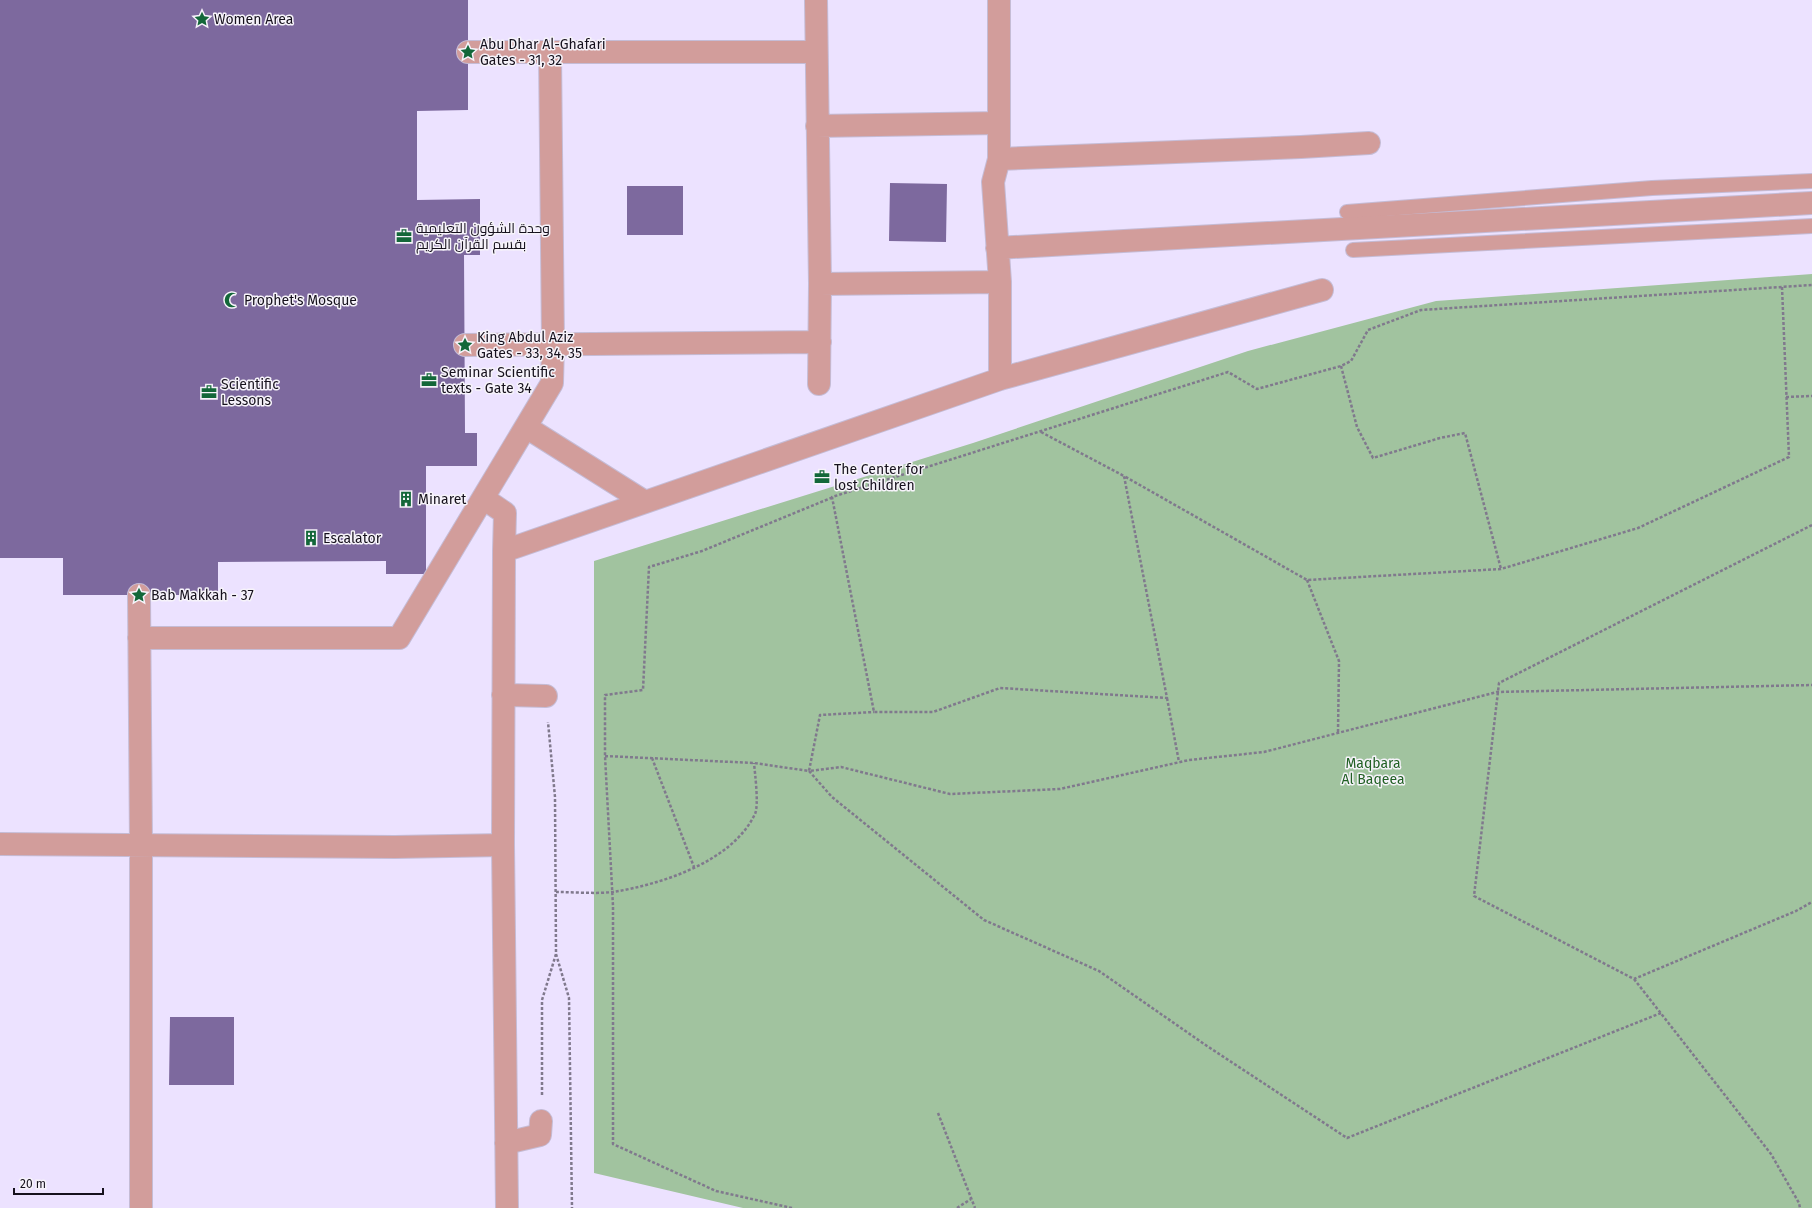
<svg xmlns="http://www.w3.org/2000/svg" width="1812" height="1208" font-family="'Fira Sans',Cairo,sans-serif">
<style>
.green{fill:#a1c39f}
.building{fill:#7d699e}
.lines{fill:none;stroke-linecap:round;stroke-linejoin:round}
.lane-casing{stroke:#c5bcd6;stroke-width:16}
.street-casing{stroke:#c5bcd6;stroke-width:24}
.path{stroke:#80798d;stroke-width:2.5;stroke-dasharray:3 2;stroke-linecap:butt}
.lane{stroke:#d29d9b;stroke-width:14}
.street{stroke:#d29d9b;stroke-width:22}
.labels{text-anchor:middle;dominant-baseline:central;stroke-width:3;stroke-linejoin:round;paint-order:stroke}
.poi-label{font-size:14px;fill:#16111d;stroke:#f6f3fa;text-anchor:start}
.park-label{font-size:14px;fill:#216024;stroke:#f6f3fa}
</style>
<rect width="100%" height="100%" fill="#ece2ff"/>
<path class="green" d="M1812,274V1208H743L594,1173V561L973,443L1248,351L1436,301Z"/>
<path class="building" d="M0,0H468V110L417,111V200L480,199V255H464L465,433H477V466H426V574H386V561L218,562V595H63V558H0Z
M890,183L947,184L946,242L889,241Z
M627,186H683V235H627Z
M170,1017H234V1085H169Z"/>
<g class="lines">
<defs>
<path id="lane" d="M1347,212L1652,188L1812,181
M1353,250L1812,226"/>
<path id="street" d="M816,0L820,284L819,384
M999,0V159L993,182L1000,282V379
M468,52H816
M817,126L999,123
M999,159L1301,147L1369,143
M997,248L1812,203
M820,284L1000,282
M465,345L820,342
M526,427L645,502
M483,498L505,513L504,551
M139,595L141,845V1208
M139,638H399L552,383L553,344L550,52
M503,695L546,696
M0,844L395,847L503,845
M506,1143L540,1135L541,1121
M507,1208L503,845L504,551L1000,379L1322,290"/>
</defs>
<use href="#lane" class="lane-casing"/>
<use href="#street" class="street-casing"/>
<path class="path" d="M1782,287L1789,457L1638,528L1501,569L1307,580L1124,476L1167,698L1000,688L933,712H874L832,497L1228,372L1257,389L1341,366L1351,361L1368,330L1421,310L1812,285
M1341,366L1357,427L1373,458L1440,438L1465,433L1501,569
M1786,397L1812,396
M1041,432L1124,476
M1812,525L1499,683L1474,896L1634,979L1796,911L1812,902
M1307,580L1339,661L1338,732
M1167,698L1179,762
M605,756L754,763L809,771L820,715L874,712
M652,758L694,867
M556,892C574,892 595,894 613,892C662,884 732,862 755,814C759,805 755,774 754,763
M556,954L569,998L572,1208
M1634,979L1771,1154L1799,1203L1800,1208
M1661,1013L1347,1138L1207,1046L1099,971L984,920L832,797L809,771L841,767L950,794L1060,789L1189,760L1264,752L1497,692L1812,685
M542,1095V1000L556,954L555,797L548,722
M938,1113L975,1208
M792,1208L716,1191L613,1144V906L605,756V695L643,690L649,567L702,551L831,498
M957,1208L971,1199"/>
<use href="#lane" class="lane"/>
<use href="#street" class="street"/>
</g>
<defs>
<symbol id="sight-bare" viewBox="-9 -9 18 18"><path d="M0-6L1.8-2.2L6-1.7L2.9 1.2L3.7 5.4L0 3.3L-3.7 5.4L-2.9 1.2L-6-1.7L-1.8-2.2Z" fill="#136739" stroke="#f6f3fa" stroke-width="2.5" paint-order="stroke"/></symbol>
<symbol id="office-bare" viewBox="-9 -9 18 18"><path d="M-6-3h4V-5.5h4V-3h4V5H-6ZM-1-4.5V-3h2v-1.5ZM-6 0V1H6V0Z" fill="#136739" stroke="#f6f3fa" stroke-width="2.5" paint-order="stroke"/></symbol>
<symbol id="mosque-bare" viewBox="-9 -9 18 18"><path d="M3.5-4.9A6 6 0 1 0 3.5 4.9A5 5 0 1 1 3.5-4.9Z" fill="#136739" stroke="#f6f3fa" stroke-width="2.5" paint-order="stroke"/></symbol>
<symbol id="building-bare" viewBox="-9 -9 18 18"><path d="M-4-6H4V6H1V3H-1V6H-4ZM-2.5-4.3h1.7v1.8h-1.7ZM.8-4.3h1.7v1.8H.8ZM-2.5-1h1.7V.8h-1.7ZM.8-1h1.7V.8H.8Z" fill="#136739" stroke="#f6f3fa" stroke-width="2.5" paint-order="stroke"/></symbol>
</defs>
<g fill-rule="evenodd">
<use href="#sight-bare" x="191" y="8" width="22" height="22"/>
<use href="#sight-bare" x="457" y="41" width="22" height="22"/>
<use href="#office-bare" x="393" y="225" width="22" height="22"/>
<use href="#mosque-bare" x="221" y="289" width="22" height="22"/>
<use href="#sight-bare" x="454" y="334" width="22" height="22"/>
<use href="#office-bare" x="418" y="369" width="22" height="22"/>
<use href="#office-bare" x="198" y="381" width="22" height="22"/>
<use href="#office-bare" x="811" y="466" width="22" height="22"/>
<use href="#building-bare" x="395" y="488" width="22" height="22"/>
<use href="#building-bare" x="300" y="527" width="22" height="22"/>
<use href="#sight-bare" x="128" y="584" width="22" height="22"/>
</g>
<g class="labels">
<g class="poi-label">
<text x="214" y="19">Women Area</text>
<text x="480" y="44">Abu Dhar Al-Ghafari<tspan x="480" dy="16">Gates - 31, 32</tspan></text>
<text x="416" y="228">وحدة الشؤون التعليمية<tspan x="416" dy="16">بقسم القرآن الكريم</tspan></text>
<text x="244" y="300">Prophet's Mosque</text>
<text x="477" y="337">King Abdul Aziz<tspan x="477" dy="16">Gates - 33, 34, 35</tspan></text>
<text x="441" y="372">Seminar Scientific<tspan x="441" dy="16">texts - Gate 34</tspan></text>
<text x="221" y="384">Scientific<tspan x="221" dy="16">Lessons</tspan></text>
<text x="834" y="469">The Center for<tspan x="834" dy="16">lost Children</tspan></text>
<text x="418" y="499">Minaret</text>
<text x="323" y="538">Escalator</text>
<text x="151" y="595">Bab Makkah - 37</text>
</g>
<g class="park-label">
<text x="1373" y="763">Maqbara<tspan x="1373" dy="16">Al Baqeea</tspan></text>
</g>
</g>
<path d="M14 1188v6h89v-6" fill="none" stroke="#16111d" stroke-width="2"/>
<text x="20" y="1188" font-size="12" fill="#16111d" stroke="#f6f3fa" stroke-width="3" paint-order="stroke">20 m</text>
</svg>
